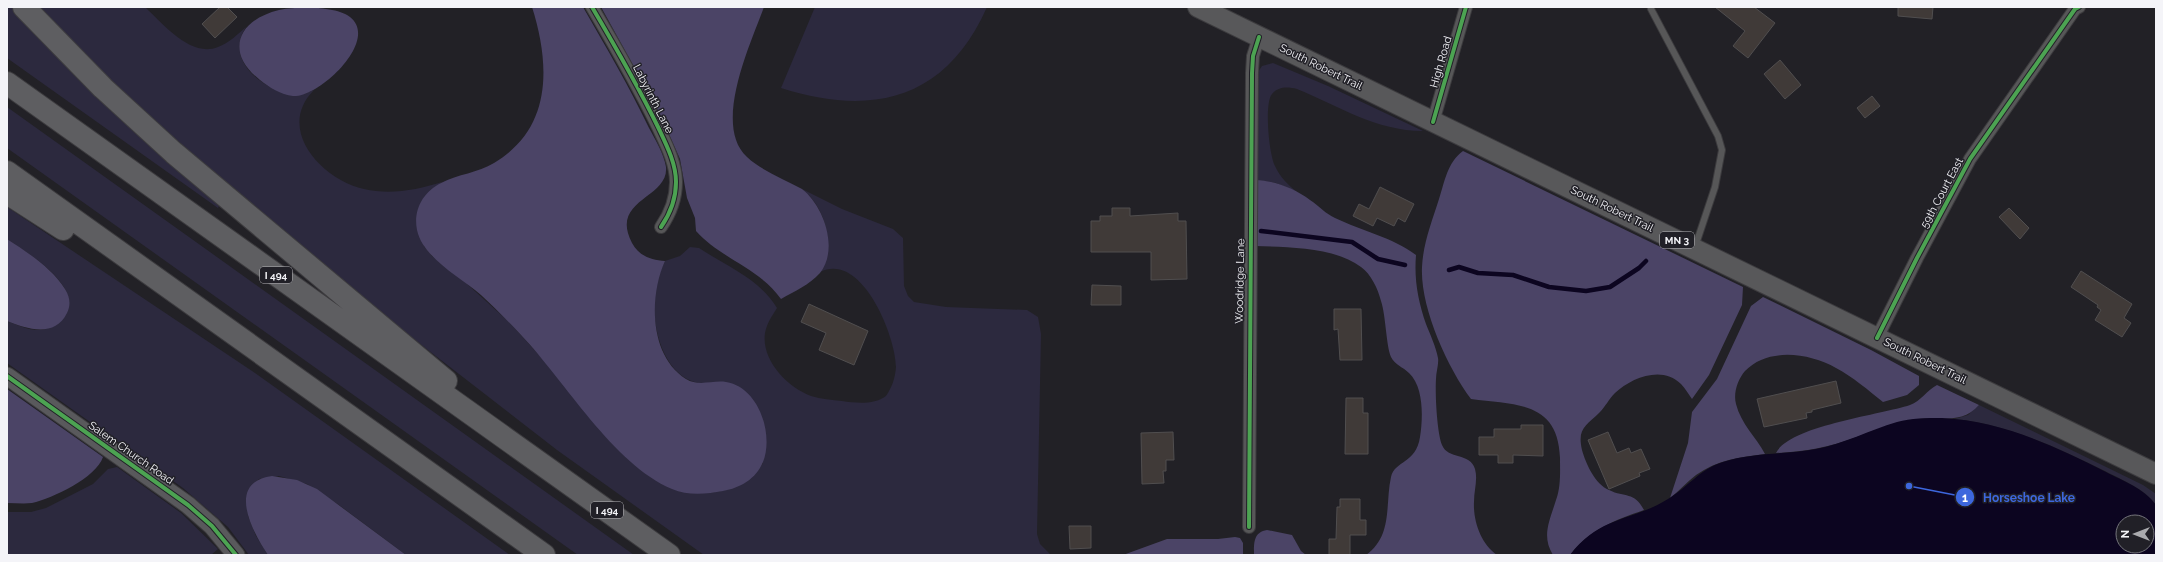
<svg xmlns="http://www.w3.org/2000/svg" width="2163" height="562" font-family="Raleway,sans-serif">
<style>
.green{fill:#2c293e}
.forest{fill:#4b4466}
.water{fill:#0c0520;fill-rule:evenodd}
.lines{fill:none;stroke-linecap:round;stroke-linejoin:round}
.stream{stroke:#0c0520;stroke-width:4.5}
.building{fill:#403a38;stroke:#504e4f}
.lane-casing{stroke:#3c3b3e;stroke-width:8}
.street-casing{stroke:#3c3b3e;stroke-width:14}
.secondary-casing{stroke:#3c3b3e;stroke-width:19}
.primary-casing{stroke:#3c3b3e;stroke-width:22}
.highway-casing{stroke:#3c3b3e;stroke-width:24}
.lane{stroke:#575758;stroke-width:6}
.street{stroke:#575758;stroke-width:12}
.secondary{stroke:#59595c;stroke-width:17}
.primary{stroke:#58585a;stroke-width:20}
.highway{stroke:#5e5e61;stroke-width:22}
.cycleway-casing{stroke:#212027;stroke-width:6}
.cycleway{stroke:#4ca352;stroke-width:4}
.labels{text-anchor:middle;dominant-baseline:central;stroke-width:3;stroke-linejoin:round;paint-order:stroke}
.shield{fill:#212027;stroke:#b5b4b9;stroke-width:1}
.shield-label{font-size:10px;font-weight:bold;fill:#f4f4f8}
.street-label{font-size:11px;fill:#f4f4f8;stroke:#212027}
.leader{fill:none;stroke:#3d67dd;stroke-width:1.5}
.callout-dot{fill:#3d67dd;stroke:#212027;stroke-width:1.5}
.mark-label{font-size:12px;text-anchor:middle;font-weight:bold;fill:#fff}
.callout-label{font-size:12px;text-anchor:middle;font-weight:bold;fill:#3d67dd;stroke:#212027;stroke-width:3;stroke-linejoin:round;paint-order:stroke}
</style>
<rect width="100%" height="100%" fill="#222126"/>
<path class="green" d="M7,7H12L26,23L220,204L218,208L7,58Z
M36,7H145C163,24 191,58 218,47C229,43 238,34 246,27C219,65 281,106 314,90C275,129 322,180 364,189C390,195 417,190 442,182L424,197V246L432,256L466,283L509,322L549,366L608,439L679,491C710,497 745,491 763,463L725,382C717,383 706,385 698,383C662,375 651,324 655,293C656,282 660,272 665,261L680,256L690,247L699,248C726,266 760,279 777,308C772,316 767,323 765,333C761,360 787,387 811,396C821,399 832,400 842,401C856,403 874,405 886,396C892,387 895,379 896,367C896,337 862,251 820,272C837,246 825,207 802,189L842,209L893,229L903,238L904,286L908,296L914,302L946,307L1027,310L1038,317L1041,334L1037,534L1040,544L1051,555H704L557,450L397,326L151,120Z
M815,7H987C946,100 872,117 781,88Z
M1273,63L1328,86L1423,131C1376,131 1339,106 1297,89C1288,87 1279,86 1272,94C1264,103 1269,155 1275,166C1280,177 1288,185 1297,192L1276,183L1256,180L1258,72L1262,66Z
M7,107L634,555H578L7,148Z
M7,207L255,373L510,555H406L339,505L307,484L279,476L259,479L249,489L247,495L248,516L256,536L268,555H249L228,527L183,488L7,363V321C17,325 28,330 39,330C60,329 75,308 65,289C53,268 26,252 7,239Z
M1979,405L2143,485L2156,494V505C2145,489 2122,480 2105,471C2057,447 2009,425 1955,419L1968,415Z
M117,467L181,513L218,549L211,555H7V512H31L46,508L93,484L108,469Z"/>
<path class="forest" d="M306,7C319,8 340,9 350,17C380,40 319,98 293,96C281,95 269,87 260,80C224,52 238,20 279,10C288,8 297,8 306,7Z
M532,7H583C606,47 629,86 649,128C655,139 664,154 666,167C669,199 609,199 632,243C639,256 651,260 665,261C649,296 649,356 686,379C699,387 712,380 726,382C759,387 774,435 763,462C756,479 740,488 723,491C707,494 688,496 672,489C613,464 565,381 521,335C508,321 495,308 481,295C460,277 423,258 417,230C413,210 423,192 441,183C458,174 478,173 494,163C553,128 550,64 532,7Z
M601,7H764C751,43 712,125 747,157C762,171 784,179 802,189C824,206 839,249 820,273C809,285 795,291 781,299C758,267 721,259 696,231L695,218L687,198L680,159L660,114Z
M1463,151L1743,287L1742,305L1709,375L1692,399C1689,395 1685,388 1681,384C1662,365 1631,378 1615,393C1609,399 1605,407 1600,412C1586,426 1577,428 1582,450C1586,464 1595,484 1609,490C1625,498 1634,491 1644,510C1615,520 1589,530 1570,555H1553C1541,536 1550,520 1556,500C1561,487 1560,471 1560,458C1558,401 1516,405 1471,399C1447,367 1420,307 1422,267C1423,244 1432,221 1439,199C1445,181 1447,163 1463,151Z
M1256,180C1276,181 1295,189 1310,200C1319,206 1326,214 1335,218C1362,231 1392,237 1416,255C1414,279 1418,301 1426,324C1430,334 1436,347 1438,358C1439,364 1436,372 1436,379C1435,394 1437,432 1442,445C1448,460 1470,452 1475,469C1478,480 1474,490 1474,502C1473,521 1481,544 1497,555H1366C1393,536 1385,504 1391,477C1395,460 1416,464 1420,437C1423,418 1424,387 1409,373C1403,367 1395,365 1391,357C1386,345 1386,316 1381,301C1378,289 1371,274 1361,267C1335,247 1287,247 1255,246Z
M7,239C27,252 52,268 65,289C70,297 71,305 67,313C55,338 27,329 7,321Z
M1763,297L1871,350L1919,376V385L1907,395L1883,402C1868,390 1853,377 1836,368C1809,353 1768,347 1745,371C1738,379 1733,393 1736,404C1741,424 1756,437 1765,454C1740,457 1717,460 1696,475C1687,482 1679,491 1670,498L1688,443L1692,412L1717,379L1751,306Z
M1937,385L1979,405C1963,424 1941,417 1919,419C1896,421 1877,430 1857,437C1830,447 1804,452 1776,453C1789,426 1880,415 1910,405C1921,401 1927,390 1937,385Z
M7,389L103,457C96,478 53,498 32,503C24,504 15,503 7,503Z
M272,476L297,480L317,489L406,555H268C253,533 225,482 272,476Z
M1267,530L1292,535L1301,551L1306,555H1254C1254,544 1253,532 1267,530Z
M1235,537L1240,538L1243,543V555H1123L1167,539H1218Z"/>
<path class="water" d="M1942,418C2001,421 2053,445 2106,472C2123,481 2144,488 2156,505V555H1570C1601,515 1631,522 1668,499C1688,487 1700,469 1723,462C1753,452 1785,455 1816,449C1844,444 1869,430 1897,422C1911,418 1927,418 1942,418ZM2123,522H2147V546H2123Z"/>
<g class="lines">
<path class="stream" d="M1261,231L1352,242L1378,259L1405,265
M1449,270L1459,267L1478,273L1513,275L1549,287L1586,291L1610,287L1639,268L1646,261"/>
</g>
<path class="building" d="M220,7H227L237,17L215,38L202,24Z
M1715,7H1754L1775,23L1748,58L1733,46L1745,31Z
M1898,7H1933L1932,19L1898,16Z
M1780,60L1801,85L1785,99L1764,74Z
M1872,96L1880,106L1865,118L1857,108Z
M1380,187L1414,204L1405,222L1398,218L1394,226L1377,218L1373,226L1353,216L1359,204L1369,209Z
M1112,208H1130V216L1178,213V221H1186L1187,279L1151,280V252H1091V221H1100V216H1112Z
M2009,208L2029,228L2020,239L1999,217Z
M2081,271L2132,304L2124,318L2131,323L2122,337L2095,320L2101,310L2097,307L2098,305L2071,287Z
M1092,285L1121,286V305H1091Z
M809,304L868,331L854,365L819,350L826,333L801,322Z
M1334,309H1361L1362,360H1340L1338,329L1334,330Z
M1836,381L1841,403L1812,410V412L1806,413L1807,418L1764,427L1757,399Z
M1346,398H1363V413H1368V454H1345Z
M1521,425H1543V456L1513,455V463H1498V455H1479V437H1494V429H1521Z
M1173,432L1174,460H1166V471H1163L1164,483L1142,484L1141,433Z
M1608,432L1617,453L1629,448L1631,453L1641,449L1650,469L1639,473L1640,476L1609,489L1588,440Z
M1340,499H1360V520H1366V535H1350V555H1329V539H1336L1337,507H1340Z
M1069,526H1091V548L1070,549Z"/>
<g class="lines">
<defs>
<path id="lane" d="M1651,9L1718,136L1722,150L1715,187L1695,247"/>
<path id="street" d="M592,7C615,46 638,86 658,127C666,144 676,163 676,182C676,198 670,214 661,227
M1433,122L1466,7
M1877,338L1917,258L1970,159L2075,9L2079,7
M1249,527L1252,73L1253,56L1259,37"/>
<path id="secondary" d="M7,376L188,505L212,526L236,555"/>
<path id="primary" d="M1198,7L2156,474"/>
<path id="highway" d="M24,7L103,88L174,153L446,381
M7,83L669,555
M7,172L544,555
M7,193L63,229"/>
</defs>
<use href="#lane" class="lane-casing"/>
<use href="#street" class="street-casing"/>
<use href="#secondary" class="secondary-casing"/>
<use href="#primary" class="primary-casing"/>
<use href="#highway" class="highway-casing"/>
<use href="#lane" class="lane"/>
<use href="#street" class="street"/>
<use href="#secondary" class="secondary"/>
<use href="#primary" class="primary"/>
<use href="#highway" class="highway"/>
<defs>
<path id="cycleway" d="M592,7C615,46 638,86 658,127C666,144 676,163 676,182C676,198 670,214 661,227
M1433,122L1466,7
M1877,338L1917,258L1970,159L2075,9L2079,7
M7,376L188,505L212,526L236,555
M1249,527L1252,73L1253,56L1259,37"/>
</defs>
<use href="#cycleway" class="cycleway-casing"/>
<use href="#cycleway" class="cycleway"/>
</g>
<g class="labels">
<g class="shield">
<rect x="1660" y="232" width="34" height="16" rx="3"/>
<rect x="260" y="267" width="32" height="16" rx="3"/>
<rect x="591" y="502" width="32" height="16" rx="3"/>
</g>
<g class="shield-label">
<text x="1677" y="240">MN 3</text>
<text x="276" y="275">I 494</text>
<text x="607" y="510">I 494</text>
</g>
<g class="street-label">
<text transform="translate(1441 62) rotate(-74)">High Road</text>
<text transform="translate(1321 67) rotate(26)">South Robert Trail</text>
<text transform="translate(653 99) rotate(63)">Labyrinth Lane</text>
<text transform="translate(1942 193) rotate(-62)">59th Court East</text>
<text transform="translate(1612 209) rotate(26)">South Robert Trail</text>
<text transform="translate(1240 281) rotate(-89)">Woodridge Lane</text>
<text transform="translate(1925 361) rotate(26)">South Robert Trail</text>
<text transform="translate(131 453) rotate(35)">Salem Church Road</text>
</g>
</g>
<path class="leader" d="M1909 486L1965 497"/>
<g class="callout-dot">
<circle cx="1909" cy="486" r="4"/>
<circle cx="1965" cy="497" r="10"/>
</g>
<g class="mark-label">
<text x="1965" y="502">1</text>
</g>
<g class="callout-label">
<text x="2029" y="502">Horseshoe Lake</text>
</g>
<rect width="2163" height="562" fill="none" stroke="#f4f4f8" stroke-width="16"/>
<g transform="translate(2135 534) rotate(270)"><circle r="19" fill="#212027" stroke="#75757b"/>
<path d="M0-3L7 15L0 10L-7 15Z" fill="#aaaaae"/>
<text y="-6" font-size="11" font-weight="bold" text-anchor="middle" fill="#f4f4f8">N</text>
</g>
</svg>
